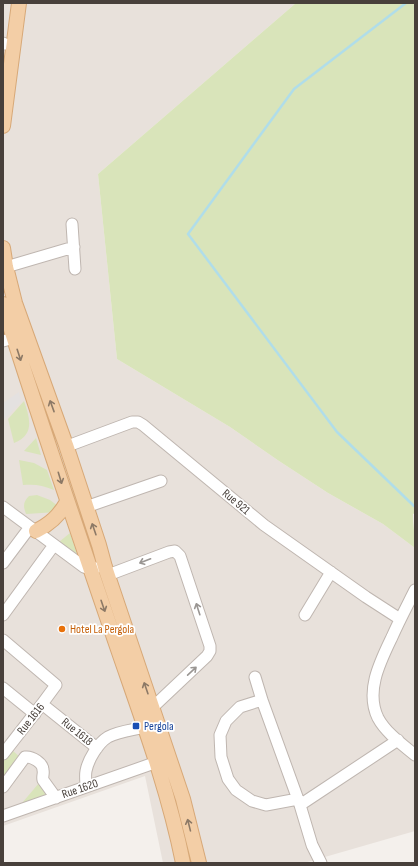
<svg xmlns="http://www.w3.org/2000/svg" width="418" height="866" font-family="'Sofia Sans Condensed',sans-serif">
<style>
.residential{fill:#e8e1db}
.green{fill:#d9e4ba}
.parking{fill:#e4e1e0}
.lines{fill:none;stroke-linecap:round;stroke-linejoin:round}
.stream{stroke:#b0dde9;stroke-width:2.5}
.minor-casing{stroke:#bfb6b0;stroke-width:13}
.major-casing{stroke:#d7a877;stroke-width:16}
.minor{stroke:#fff;stroke-width:11}
.major{stroke:#f3cea6;stroke-width:14}
.oneway{stroke:#8c7966}
.oneway2{stroke:#9a9693}
.food-dot{fill:#e8710a;stroke:#fff;stroke-width:1.5}
.transit-dot{fill:#1a4fb4;stroke:#fff;stroke-width:1.5}
.labels{text-anchor:middle;dominant-baseline:central;stroke-width:3.5;stroke-linejoin:round;paint-order:stroke}
.street-label{font-size:12px;fill:#48403b;stroke:#fff}
.food-label{font-size:12px;fill:#c56008;stroke:#fff;text-anchor:start}
.transit-label{font-size:12px;fill:#164399;stroke:#fff;text-anchor:start}
</style>
<rect width="100%" height="100%" fill="#f4f0ec"/>
<path class="residential" d="M3,3H296L98,174L117,359L230,427L279,461L328,493L383,524L415,548V831L304,863H163L145,776L3,826Z"/>
<path class="green" d="M296,3H415V513L413,514C413,525 415,536 415,548L383,524L328,493L279,461L230,427L117,359L98,174Z
M24,401C30,418 35,435 14,443L8,419Z
M36,438L41,455L24,451Z
M19,460L34,463L47,470L54,490C43,485 34,484 23,485Z
M37,495L50,500L62,509L57,512L26,514C23,506 23,502 29,496Z
M70,533L82,569L54,546Z
M12,750L21,758L5,778L3,777V762Z
M39,783L47,795L17,809Z"/>
<path class="parking" d="M19,392L21,402L3,421V403Z"/>
<g class="lines">
<path class="stream" d="M406,3L294,89L188,234L337,432L414,506"/>
<defs>
<path id="minor" d="M3,43L5,44
M72,224L75,269
M6,267L74,247
M3,341L14,338
M66,445L73,444L132,422H138L143,425L264,525L366,597L400,619
M3,507L84,567L90,569L96,568
M86,507L161,481
M3,563L30,527
M108,575L169,552L175,551L180,556L210,646V651L207,656L153,707
M415,590C407,606 399,621 392,637C380,662 365,691 378,718C386,733 403,745 415,755
M3,615L54,545
M305,615L331,572
M3,640L56,685L42,704L3,754
M255,677L262,700L300,805L312,845L321,863
M3,688L35,714
M262,700L240,707L226,721L220,735L221,757L228,779L236,790L252,801L266,805L298,799
M42,704L97,748
M25,757C32,756 43,763 43,770C44,774 42,776 43,780L56,798
M3,787L25,757
M86,787C86,782 85,776 86,771C88,760 98,743 108,737C119,731 133,730 145,727
M300,805L398,740
M3,816L157,762"/>
<path id="major" d="M3,126L19,3
M3,248L6,267L15,303L66,445L99,545L105,567L183,799L199,863
M3,304C37,413 74,521 111,629C137,706 167,783 183,863
M36,531C50,524 59,516 67,502"/>
</defs>
<use href="#minor" class="minor-casing"/>
<use href="#major" class="major-casing"/>
<use href="#minor" class="minor"/>
<use href="#major" class="major"/>
</g>
<defs><path id="oneway-shaft" d="M-6 0H5M1.5-3L5.5 0L1.5 3" fill="none" stroke-width="1.6" stroke-linecap="round" stroke-linejoin="round"/></defs>
<g class="oneway">
<use href="#oneway-shaft" transform="translate(19 355) rotate(72)"/>
<use href="#oneway-shaft" transform="translate(52 406) rotate(-110)"/>
<use href="#oneway-shaft" transform="translate(60 478) rotate(73)"/>
<use href="#oneway-shaft" transform="translate(94 529) rotate(-109)"/>
<use href="#oneway-shaft" transform="translate(103 606) rotate(71)"/>
<use href="#oneway-shaft" transform="translate(146 688) rotate(-109)"/>
<use href="#oneway-shaft" transform="translate(189 825) rotate(-104)"/>
</g>
<g class="oneway2">
<use href="#oneway-shaft" transform="translate(145 561) rotate(159)"/>
<use href="#oneway-shaft" transform="translate(198 609) rotate(-108)"/>
<use href="#oneway-shaft" transform="translate(192 671) rotate(-43)"/>
</g>
<circle class="food-dot" cx="62" cy="629" r="4"/>
<rect class="transit-dot" x="132" y="722" width="8" height="8" rx="2"/>
<g class="labels">
<g class="street-label">
<text transform="translate(236 502) rotate(40)">Rue 921</text>
<text transform="translate(31 719) rotate(-52)">Rue 1616</text>
<text transform="translate(77 732) rotate(39)">Rue 1618</text>
<text transform="translate(80 789) rotate(-19)">Rue 1620</text>
</g>
<g class="food-label">
<text x="70" y="629">Hotel La Pergola</text>
</g>
<g class="transit-label">
<text x="144" y="726">Pergola</text>
</g>
</g>
<rect width="418" height="866" fill="none" stroke="#48403b" stroke-width="8"/>
</svg>
